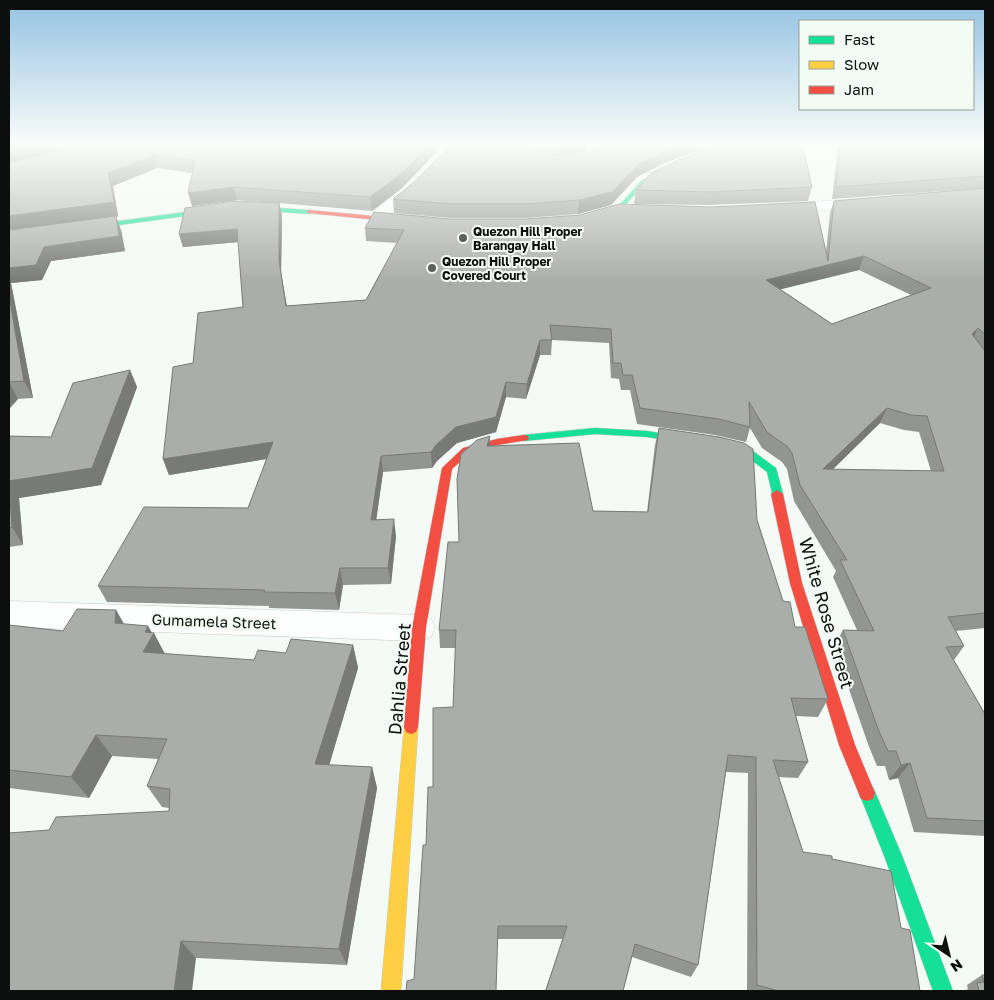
<svg xmlns="http://www.w3.org/2000/svg" width="994" height="1000" font-family="'Golos Text',sans-serif">
<style>
.lines{fill:none;stroke-linecap:round;stroke-linejoin:round}
.street-casing{stroke:#c4c9c5;stroke-width:1}
.fast-casing{stroke:#c4c9c5;stroke-width:1}
.slow-casing{stroke:#c4c9c5;stroke-width:1}
.jam-casing{stroke:#c4c9c5;stroke-width:1}
.street{fill:#fdfefe;fill-rule:evenodd}
.fast{fill:#16e098;fill-rule:evenodd}
.slow{fill:#ffcf43;fill-rule:evenodd}
.jam{fill:#f24e42;fill-rule:evenodd}
.wall{fill:#929692;fill-rule:evenodd}
.shaded-wall{fill:#777a77}
.building{fill:#aaaeaa;stroke:#777a77;fill-rule:evenodd}
.poi-dot{fill:#5d615e;stroke:#f2fcf4;stroke-width:2}
.labels{text-anchor:middle;dominant-baseline:central;stroke-width:4;stroke-linejoin:round;paint-order:stroke}
.far-poi-label{font-size:12px;font-weight:bold;fill:#0c0f0d;stroke:#f2fcf4;text-anchor:start}
.street-label{font-size:15px;fill:#0c0f0d;stroke:#f2fcf4}
.near-street-label{font-size:18px;fill:#0c0f0d;stroke:#f2fcf4}
</style>
<rect width="100%" height="100%" fill="#f4faf5"/>
<g class="lines">
<defs>
<path id="street" d="M444,143H458L454,152L413,195L381,221H369L367,218L369,215L403,189L443,148Z
M520,143H534L535,151C551,161 569,159 586,153L588,143H597L600,146L597,158C573,168 547,170 524,156Z
M699,143H714L723,151L716,155L711,154Z
M869,198L874,200L877,203L874,206L780,214L774,212L772,209L774,206L780,204Z
M9,601L419,615L431,619L435,628L431,637L419,641L9,627Z"/>
<path id="fast" d="M674,164L679,165L645,183L620,211L589,221L586,219L616,209L641,181Z
M237,205L309,210L312,212L309,214L237,209L9,240V236Z
M595,428L647,431L715,442L753,451L776,468L783,494L777,498L773,497L767,472L745,455L715,448L647,437L595,434L524,441L519,438L524,435Z
M867,785L873,787L903,858L953,991H933L885,858L859,793L861,787Z"/>
<path id="slow" d="M833,143C857,143 879,153 903,153C920,153 935,143 952,143C923,162 887,157 856,149C848,148 840,146 833,143Z
M411,720L416,722L418,727L401,991H381L404,727L406,722Z"/>
<path id="jam" d="M309,210L407,219L410,221L407,223L307,213V211Z
M524,435L528,436L529,438L528,440L497,445L471,452L452,469L426,628L418,727L416,732L411,734L406,732L404,727L412,628L442,468L463,448L497,439Z
M777,490L783,494L802,583L855,745L875,793L873,799L867,801L861,799L839,745L790,583L771,494Z"/>
</defs>
<use href="#street" class="street-casing"/>
<use href="#fast" class="fast-casing"/>
<use href="#slow" class="slow-casing"/>
<use href="#jam" class="jam-casing"/>
<use href="#street" class="street"/>
<use href="#fast" class="fast"/>
<use href="#slow" class="slow"/>
<use href="#jam" class="jam"/>
</g>
<path class="wall" d="M9,143L441,147L402,188L372,211L279,203L282,216L281,274L287,306L366,300L397,243L366,241L365,228L826,252L830,213L834,201L985,188V628L956,631L964,646L954,660L985,714V836L914,832L898,778L889,780L885,766H877L868,744L834,646L843,630H857L833,577L836,571L794,501L787,469L782,462L762,448L750,428L746,442L715,435L637,424L630,390H621L619,379L611,378L609,343L552,340L551,355H540L526,399L506,397L496,432L457,443L437,461L432,468L383,472L376,520L396,536L391,584L343,585L339,610L269,608V606L107,602L98,586L248,508L267,459L169,475L163,459L193,363L243,307L238,242L183,247L179,234L277,203L237,200L192,206V173L157,168L113,186L118,216L116,217L121,230L125,251L51,261L42,280L11,283L33,398L18,399L9,409ZM859,270L911,295L832,324L780,289ZM880,423L904,430L919,432L931,471L833,469Z
M535,143H587L585,151L599,147V143H704L703,149L664,163L637,177L611,205L578,214L526,218H451L394,213L393,199L413,183L523,145L537,150Z
M717,143H802L812,187L808,201L710,205L634,204L636,190L722,144H718Z
M839,143H932L912,148L985,143V188L832,199L838,149Z
M130,370L137,387L101,485L19,498L23,545L9,547V436L51,437Z
M659,428L757,520L783,601L828,699L818,717L796,716L808,762L798,778L779,777L803,852L832,859L901,928L920,991H747L748,773L726,772L698,965L691,977L632,957L623,991H545L563,939H498L414,979L426,845L433,787L453,707L456,648H440L439,630L459,542L490,446L593,511L647,512L655,445Z
M116,610L124,624L148,626L165,654L254,660L286,653L353,645L358,668L329,765L372,767L377,788L347,965L196,958L49,830L169,811V808L162,807L147,786L158,759L112,756L89,798L9,788V625L63,631Z
M982,975H985V991H964L968,989L967,985Z"/>
<path class="shaded-wall" d="M41,143H93L9,165V151Z
M432,143H443L441,147L402,188L372,211L370,197Z
M565,143H587L584,152L560,156L561,144Z
M688,143H704L703,149L664,163L637,177L611,205L578,214L579,200L639,164L666,151Z
M909,143H932L906,150Z
M154,155L157,168L113,186L118,216L116,217L121,230L125,251L51,261L42,280L11,283L33,398L24,381L9,296V268L44,247L9,232V216L108,173Z
M234,187L237,200L192,206L188,193Z
M279,203L282,216L281,274L289,320L279,260Z
M237,229L240,242L183,247L179,234Z
M864,256L859,270L762,294L766,280Z
M978,328L971,343L972,334Z
M540,340V355L526,399L527,384Z
M130,370L137,387L101,485L19,498L23,545L12,527L9,481Z
M9,382L18,399L9,409Z
M506,382V397L496,432L457,443L437,461L432,468L431,452L436,445Z
M887,408L880,423L817,485L823,469Z
M490,436V454L487,446Z
M273,442L278,457L169,475L163,459Z
M381,456L383,472L374,536L371,520Z
M394,519L396,536L391,584L388,568Z
M340,568L343,585L339,610L335,593Z
M116,610L129,633L115,623Z
M148,626L153,635L154,633L166,656L143,652L145,632Z
M353,645L358,668L323,786L315,764Z
M96,735L112,756L89,798L71,777Z
M910,763L898,778L889,780L901,765Z
M372,767L377,788L347,965L339,949Z
M181,941L196,958L192,991H174Z"/>
<path class="building" d="M9,143H41L9,151Z
M87,143H432L401,174L370,197L234,187L188,193L195,161L154,155L108,173L114,202L9,216V163Z
M453,143H523V145L551,155H571L599,147L600,143H688L666,151L639,164L612,192L579,200L526,204H450L393,199L413,183Z
M723,143H802L812,187L712,192L636,190L651,173L678,160Z
M840,143H865L887,147L913,149L944,143H985V176L836,187Z
M985,188V334L978,328L972,334L985,351V613L948,617L964,646L946,647L985,714V821L927,818L910,763L901,765L896,751H888L878,729L843,630L874,631L840,560H847L800,485L792,453L788,447L767,432L749,402L750,427L719,419L640,408L632,375H623L621,363H613L611,329L550,325L552,340H540L527,384L506,382L496,417L456,427L436,445L431,452L381,456L371,520L394,519L388,568H340L335,593L264,592L265,590L98,586L144,507L248,508L273,442L163,459L173,367L193,363L198,313L243,307L237,229L179,234L185,208L234,201L279,203V260L286,306L366,300L404,230L365,228L374,212L450,219H526L580,215L619,204L712,207L815,202L828,261L834,201ZM864,256L931,288L832,324L766,280ZM887,408L911,415L927,416L944,471L823,469Z
M116,216L119,236L44,247L36,265L9,268V230Z
M9,296L24,381L9,382Z
M130,370L92,468L9,481V436L51,437L73,383Z
M659,428L719,437L744,443L753,449L757,520L783,601L790,602L795,627H805L828,699L791,698L808,762L773,760L803,852L832,856V859L891,871L901,928L910,930L920,991H779L757,985L756,757L728,755L698,965L635,944L623,991H549L546,990L567,926H498L496,991H406L407,981L414,979L423,845H426L428,787H433V708L453,707L456,630H439L448,542H459L457,479L461,454L477,440L490,436L487,446L579,443L593,511L648,512Z
M9,482L12,527L9,528Z
M77,609L116,610L115,623L148,626L145,632L154,633L143,652L254,660L258,650L286,653L291,639L353,645L315,764L372,767L339,949L181,941L174,991H9V833L49,830L56,817L169,811L170,789L147,786L167,739L96,735L71,777L9,770V625L63,631Z
M982,975H985V991H979L977,983L984,982Z"/>
<linearGradient id="sky" x2="0" y2="1"><stop stop-color="#93c2e2"/><stop offset="0.51" stop-color="#fafdfa"/><stop offset="1" stop-color="#fafdfa" stop-opacity="0"/></linearGradient>
<rect width="994" height="283" fill="url(#sky)"/>
<g class="poi-dot">
<circle cx="463" cy="238" r="5"/>
<circle cx="432" cy="268" r="5"/>
</g>
<g class="labels">
<g class="far-poi-label">
<text x="473" y="231">Quezon Hill Proper<tspan x="473" dy="14">Barangay Hall</tspan></text>
<text x="442" y="261">Quezon Hill Proper<tspan x="442" dy="14">Covered Court</tspan></text>
</g>
<g class="street-label">
<text transform="translate(214 621) rotate(2)">Gumamela Street</text>
</g>
<g class="near-street-label">
<text transform="translate(827 613) rotate(74)">White Rose Street</text>
<text transform="translate(399 679) rotate(-85)">Dahlia Street</text>
</g>
</g>
<rect width="994" height="1000" fill="none" stroke="#0c0f0d" stroke-width="20"/>
<rect x="799" y="20" width="175" height="90" fill="#f2fcf4" stroke="#969d98"/>
<rect x="809" y="36" width="25" height="8" fill="#16e098" stroke="#969d98"/>
<text x="844" y="45" font-size="15" fill="#0c0f0d">Fast</text>
<rect x="809" y="61" width="25" height="8" fill="#ffcf43" stroke="#969d98"/>
<text x="844" y="70" font-size="15" fill="#0c0f0d">Slow</text>
<rect x="809" y="86" width="25" height="8" fill="#f24e42" stroke="#969d98"/>
<text x="844" y="95" font-size="15" fill="#0c0f0d">Jam</text>
<g transform="translate(949 955) rotate(145)" stroke="#f2fcf4" stroke-width="4" paint-order="stroke">
<path d="M0-4L9 19L0 12L-9 19Z" fill="#0c0f0d"/>
<text y="-8" font-size="14" font-weight="bold" text-anchor="middle" fill="#0c0f0d">N</text>
</g>
</svg>
